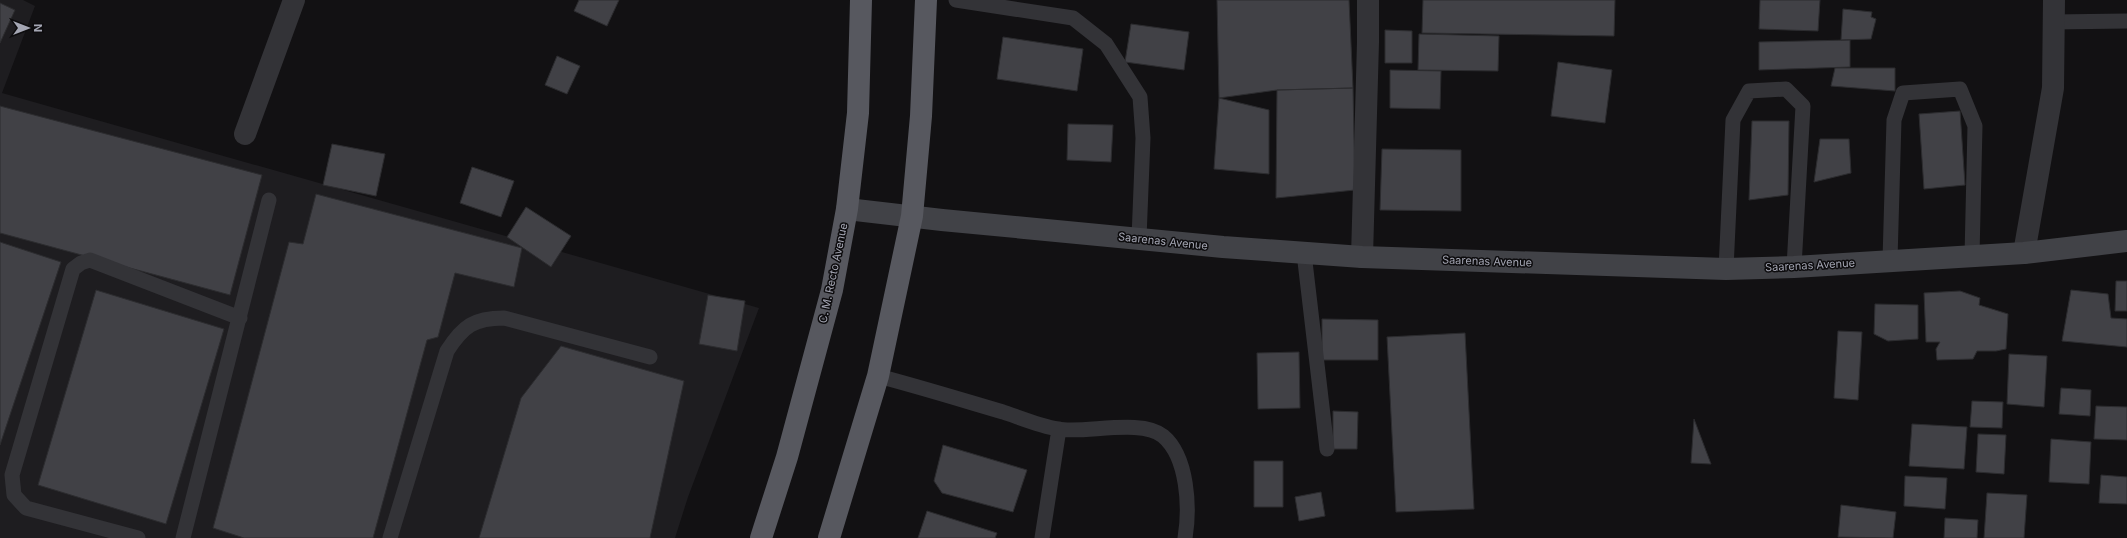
<svg xmlns="http://www.w3.org/2000/svg" width="2127" height="538" font-family="Inter,sans-serif">
<style>
.built{fill:#1e1d20}
.building{fill:#414146;stroke:#2c2c2f}
.lines{fill:none;stroke-linecap:round;stroke-linejoin:round}
.service{stroke:#333337;stroke-width:15}
.minor{stroke:#333337;stroke-width:22}
.secondary{stroke:#414247;stroke-width:22}
.trunk{stroke:#57585f;stroke-width:22}
.labels{text-anchor:middle;dominant-baseline:central;stroke-width:3;stroke-linejoin:round;paint-order:stroke}
.street-label{font-size:11px;fill:#a4a6b3;stroke:#0d0c0e}
</style>
<rect width="100%" height="100%" fill="#121113"/>
<path class="built" d="M0,0H23L35,6L2,93L759,308L688,497L675,538H0Z"/>
<path class="building" d="M579,0H619L607,26L574,11Z
M1217,0H1349L1353,88L1277,90L1219,98Z
M1423,0H1615L1614,36L1422,33Z
M1760,0H1820L1818,31L1759,29Z
M0,3L15,10L0,43Z
M1843,9L1872,12L1871,17L1876,19L1871,39L1841,40Z
M1131,24L1189,32L1184,70L1125,62Z
M1385,30L1412,31V63H1385Z
M1419,34L1499,36L1498,71L1418,70Z
M1003,37L1083,49L1077,91L997,79Z
M1850,40V67L1759,70V42Z
M557,56L580,66L567,94L545,85Z
M1558,62L1612,70L1605,123L1551,116Z
M1835,68H1895V91L1831,86Z
M1390,70L1441,71L1440,109L1390,108Z
M1353,88L1355,190L1276,198L1277,90Z
M1219,98L1269,110V174L1214,169Z
M0,106L262,175L230,295L0,233Z
M1960,111L1965,185L1924,189L1919,114Z
M1752,121H1789L1788,195L1749,200Z
M1068,124L1113,125L1111,162L1067,160Z
M1820,139H1849L1851,173L1814,182Z
M332,144L385,154L376,196L323,185Z
M1382,149L1461,150V211L1380,210Z
M472,167L514,181L501,217L460,203Z
M316,194L522,248L514,287L455,273L438,337L427,340L373,538H244L213,528L289,242L303,244Z
M526,207L571,236L551,267L507,237Z
M0,242L61,262L0,445Z
M2116,281H2127V311H2115Z
M96,290L224,329L166,524L38,485Z
M2071,290L2108,294L2111,318L2127,319V347L2062,341Z
M1960,291L1980,298L1979,305L2008,314L2006,349L1996,351H1977L1973,359L1937,360L1936,349L1940,342H1926L1924,293Z
M708,295L745,301L737,351L699,344Z
M1875,304L1918,305V339L1888,341L1874,334Z
M1322,319L1378,320V360H1322Z
M1838,331L1862,332L1858,400L1834,398Z
M1465,333L1474,509L1396,512L1387,337Z
M561,346L684,381L650,538H479L521,398Z
M1299,352L1300,408L1258,409L1257,353Z
M2009,354L2047,356L2044,407L2007,404Z
M2061,388L2091,390L2090,416L2059,414Z
M1972,401L2003,402L2002,428L1970,427Z
M2096,406L2127,407V440L2094,439Z
M1333,411L1358,412L1357,449H1333Z
M1694,419L1711,464L1691,463Z
M1912,424L1967,427L1964,469L1909,466Z
M1978,434L2006,435L2004,474L1976,472Z
M2051,439L2091,442L2089,484L2049,482Z
M943,445L1027,470L1013,512L942,493L934,481Z
M1254,461H1283V507H1254Z
M2101,475L2127,477V504L2099,503Z
M1905,476L1947,478L1945,509L1904,506Z
M1321,492L1325,516L1299,521L1295,497Z
M1987,493L2027,495L2024,538H1984Z
M1841,505L1896,512L1893,538L1838,537Z
M927,511L997,533L995,538H918Z
M1945,518L1978,520L1977,538H1944Z"/>
<g class="lines">
<path class="service" d="M956,0L1073,18L1106,44L1140,97L1143,138L1139,238
M2053,22L2127,21
M1304,253L1327,449
M1890,260L1894,120L1903,93L1960,89L1975,126L1972,256
M1726,269L1733,120L1749,91L1786,89L1803,106L1794,267
M878,376C920,387 962,400 1003,412C1021,418 1040,426 1058,429C1084,434 1142,418 1163,436C1188,457 1190,508 1185,538
M138,538L26,508L14,495L12,475L73,269L81,263L90,260L240,318
M183,538L269,200
M390,538L447,351C463,326 474,318 504,318L650,357
M1042,538L1059,429"/>
<path class="minor" d="M245,134L294,0
M2024,253L2053,88L2054,0
M1362,257L1368,42V0"/>
<path class="secondary" d="M847,209L942,220L1223,247L1362,257L1726,269L1794,267L2024,253L2127,241"/>
<path class="trunk" d="M761,538L787,457L832,290L847,209L858,113L861,0
M829,538L878,376L912,216L921,116L926,0"/>
</g>
<g class="labels">
<g class="street-label">
<text transform="translate(1163 241) rotate(6)">Saarenas Avenue</text>
<text transform="translate(1487 261) rotate(2)">Saarenas Avenue</text>
<text transform="translate(1810 265) rotate(-3)">Saarenas Avenue</text>
<text transform="translate(833 273) rotate(-78)">C. M. Recto Avenue</text>
</g>
</g>
<g transform="translate(28 28) rotate(90)" stroke="#0d0c0e" stroke-width="3" paint-order="stroke">
<path d="M0-3L7 15L0 10L-7 15Z" fill="#a4a6b3"/>
<text y="-6" font-size="11" font-weight="bold" text-anchor="middle" fill="#a4a6b3">N</text>
</g>
</svg>
